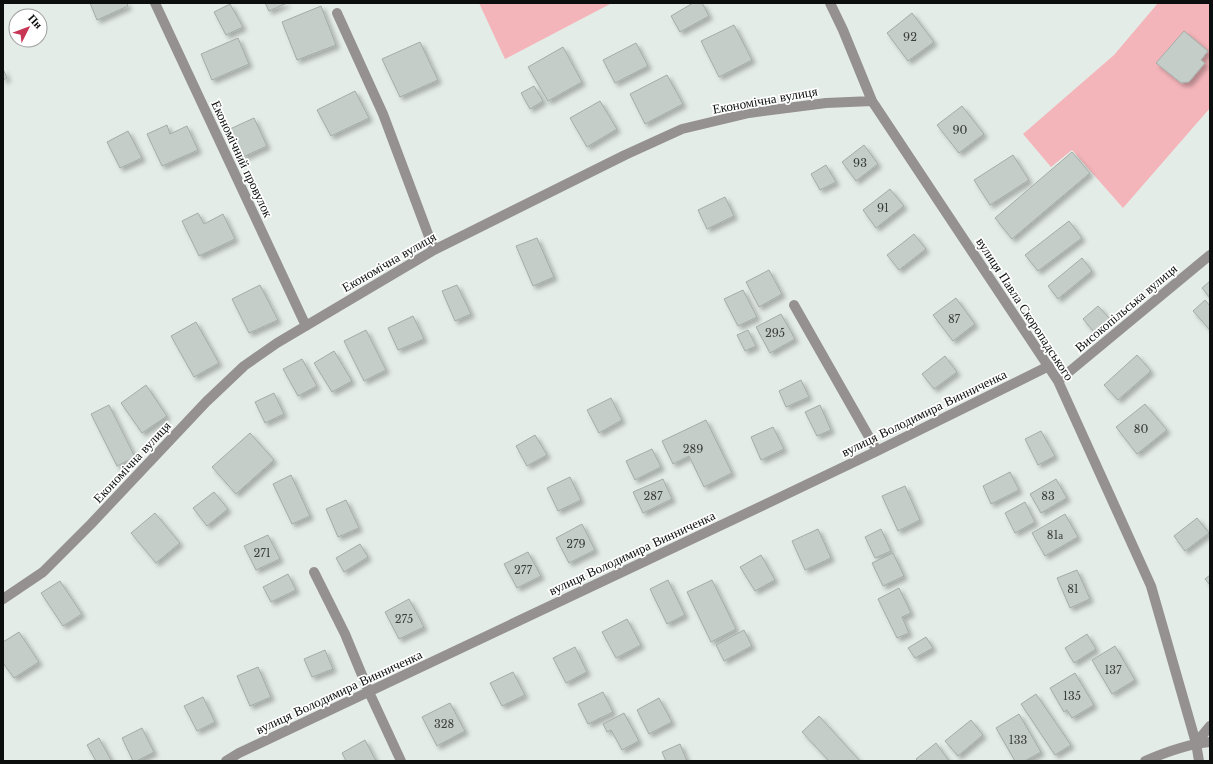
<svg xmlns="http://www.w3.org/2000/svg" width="1213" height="764" font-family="'Libre Baskerville',serif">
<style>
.green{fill:#f4b5ba}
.building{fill:#c5cdc8;stroke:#a4aca7;filter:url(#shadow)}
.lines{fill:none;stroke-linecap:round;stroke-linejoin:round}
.minor{stroke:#959191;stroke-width:10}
.labels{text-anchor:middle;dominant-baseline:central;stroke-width:3.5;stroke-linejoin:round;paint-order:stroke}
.number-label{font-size:11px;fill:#3a3e3b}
.street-label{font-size:13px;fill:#0b0e0c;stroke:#fff}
</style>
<defs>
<filter id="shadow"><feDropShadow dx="3.5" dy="3.5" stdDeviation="2" flood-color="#0004"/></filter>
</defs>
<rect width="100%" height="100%" fill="#e4ece7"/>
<path class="green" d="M479,3H612L505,59Z
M1158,3H1210V108L1123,208L1072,150L1051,167L1023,134L1114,55Z"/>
<path class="building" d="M90,3H127L128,6L97,20Z
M265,3H287L269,11Z
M693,3H702L709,16L680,32L671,16Z
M230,4L243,27L226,35L214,12Z
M321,6L336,45L297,60L282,22Z
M912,13L934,42L908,61L887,33Z
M734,25L752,60L719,77L701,41Z
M1184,31L1208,51L1201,60L1205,63L1189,82L1181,83L1156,63Z
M238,38L249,64L212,80L201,54Z
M420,42L438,80L400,97L382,59Z
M636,43L648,66L615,83L603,60Z
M563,47L582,82L548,101L528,67Z
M3,69L7,78L3,80Z
M667,75L683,104L645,124L630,94Z
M534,86L543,101L530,109L521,93Z
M355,91L369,118L331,136L317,110Z
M600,101L617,129L587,147L570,118Z
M962,106L984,134L959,153L937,125Z
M254,118L267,146L243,157L230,129Z
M167,125L170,134L187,126L198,150L162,166L147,134Z
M128,131L142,158L120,168L107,142Z
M864,145L878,164L856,181L842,162Z
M1072,152L1090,173L1012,239L995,218Z
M1013,155L1029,180L990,205L974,180Z
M826,165L836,182L820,190L811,174Z
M890,189L904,206L876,228L863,210Z
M725,197L734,216L707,229L698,210Z
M198,213L204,224L223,214L235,239L199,256L182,221Z
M1069,221L1082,238L1038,271L1025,255Z
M914,234L926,249L899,270L887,255Z
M537,238L554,277L533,286L516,246Z
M1082,258L1092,271L1058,299L1048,286Z
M769,270L782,294L759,307L746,282Z
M1210,281V298L1202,288Z
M260,285L278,320L249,333L232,299Z
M457,285L471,314L455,321L442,291Z
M743,290L757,317L738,326L724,299Z
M956,298L975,324L953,341L933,315Z
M1205,300L1210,306V330L1193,311Z
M1098,306L1110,319L1094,332L1083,319Z
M781,314L795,339L770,353L756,327Z
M413,316L424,339L398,350L388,328Z
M196,322L219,363L194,377L171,336Z
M366,330L386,370L364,381L344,341Z
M748,330L756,346L745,351L737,335Z
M334,351L352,381L332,392L314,363Z
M1137,355L1151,371L1118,400L1104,385Z
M945,356L957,372L934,389L922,374Z
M302,359L317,386L298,396L283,369Z
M801,380L809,397L786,407L779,391Z
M146,385L167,416L142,433L121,403Z
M274,393L284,414L265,423L255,402Z
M611,398L622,420L599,433L587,410Z
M1145,404L1167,430L1137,454L1116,427Z
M109,405L135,457L117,466L91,414Z
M820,405L831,430L817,436L805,412Z
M706,420L732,473L704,487L689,456L673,464L662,441Z
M773,427L784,449L761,460L751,437Z
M1041,431L1055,456L1038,465L1025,439Z
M250,433L274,460L236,494L212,467Z
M535,435L547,455L527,466L516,446Z
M652,449L661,467L635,480L626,461Z
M1010,472L1019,490L991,504L983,486Z
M291,475L310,516L292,524L273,484Z
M570,477L581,500L558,511L547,488Z
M663,479L672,499L643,513L633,492Z
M1056,479L1067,498L1041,513L1030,494Z
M905,486L920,520L898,531L882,496Z
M214,492L228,509L207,526L193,508Z
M346,500L359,528L338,537L326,509Z
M1025,502L1035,522L1015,533L1005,513Z
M155,513L180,543L156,563L131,533Z
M1065,514L1078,537L1045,556L1032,533Z
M1197,518L1209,533L1185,551L1174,536Z
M582,524L595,550L569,563L556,538Z
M818,529L831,558L805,570L792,541Z
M881,529L891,551L875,558L865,537Z
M268,535L280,559L256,570L244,546Z
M360,544L368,557L344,572L336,558Z
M528,552L541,576L517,588L504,564Z
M893,553L904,576L883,586L872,563Z
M761,555L775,580L755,591L740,567Z
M1077,570L1090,599L1070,608L1057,578Z
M288,574L296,590L271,602L263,587Z
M1210,575V585L1205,579Z
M668,580L685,615L667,624L650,589Z
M712,580L736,629L711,642L687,592Z
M60,581L82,614L63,626L41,593Z
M899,588L911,613L902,617L909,633L897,638L878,599Z
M409,599L424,627L399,639L385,612Z
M627,619L641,645L616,658L602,632Z
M744,630L752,646L724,661L716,645Z
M19,632L39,662L14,678L3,663V642Z
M1087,634L1096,649L1074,663L1065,648Z
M926,637L933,648L915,658L908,648Z
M1115,646L1135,680L1112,694L1092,660Z
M575,647L587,672L566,683L553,658Z
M325,650L333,669L312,677L304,659Z
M258,667L271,697L250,706L237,676Z
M513,672L525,695L502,706L490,683Z
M1075,673L1094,705L1072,718L1067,710L1064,712L1050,688Z
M603,692L613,712L588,724L578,704Z
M1036,694L1071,745L1055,755L1021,704Z
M203,697L215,722L197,731L184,706Z
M659,698L672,722L649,734L637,710Z
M450,703L465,731L437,746L422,717Z
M624,713L639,741L622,750L611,730L607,732L603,724Z
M1019,714L1041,752L1025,761H1015L996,728Z
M819,716L860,761H829L802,732Z
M971,720L983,735L958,756L945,741Z
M142,728L154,752L137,761H133L122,738Z
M99,738L111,760L109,761H96L87,745Z
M365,740L376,761H346L342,753Z
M936,743L949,761H918L916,759Z
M680,744L687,761H666L662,752Z"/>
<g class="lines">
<path class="minor" d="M155,3L306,326
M830,3L843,30L872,101L1058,381L1151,586L1196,743L1199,761
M337,13L383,114L434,250
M794,305L877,451
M1058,381L1210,255
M314,572L345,634L369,692L401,761
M3,599L43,572L91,524L206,402L244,366L277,343L434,250L625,155L682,129L749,113L826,103L872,101
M1196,743L1210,726
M226,761L239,753L766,504L877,451L1049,366
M1145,761C1166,752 1187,744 1210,742"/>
</g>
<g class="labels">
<g class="number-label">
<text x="910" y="37">92</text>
<text x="960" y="130">90</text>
<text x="860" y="163">93</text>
<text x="883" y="208">91</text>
<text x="954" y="319">87</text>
<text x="775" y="333">295</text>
<text x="1141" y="429">80</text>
<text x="693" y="449">289</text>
<text x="653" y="496">287</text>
<text x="1048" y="496">83</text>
<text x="1055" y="535">81а</text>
<text x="576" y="544">279</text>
<text x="262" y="553">271</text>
<text x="523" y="570">277</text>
<text x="1073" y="589">81</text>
<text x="404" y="619">275</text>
<text x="1113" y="670">137</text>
<text x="1072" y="696">135</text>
<text x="444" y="724">328</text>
<text x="1018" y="740">133</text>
</g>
<g class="street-label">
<text transform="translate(765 100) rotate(-10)">Економічна вулиця</text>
<text transform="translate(242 159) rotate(65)">Економічний провулок</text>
<text transform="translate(389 262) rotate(-30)">Економічна вулиця</text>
<text transform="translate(1126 308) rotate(-40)">Високопільська вулиця</text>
<text transform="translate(1025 309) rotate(57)">вулиця Павла Скоропадського</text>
<text transform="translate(924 413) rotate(-26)">вулиця Володимира Винниченка</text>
<text transform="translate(132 462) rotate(-47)">Економічна вулиця</text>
<text transform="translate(632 553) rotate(-25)">вулиця Володимира Винниченка</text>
<text transform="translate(339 692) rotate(-25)">вулиця Володимира Винниченка</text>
</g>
</g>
<rect width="1213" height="764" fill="none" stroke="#0b0e0c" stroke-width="8"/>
<g transform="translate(28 28) rotate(48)"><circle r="19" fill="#ffffff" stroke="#9d9f9e"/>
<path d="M0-3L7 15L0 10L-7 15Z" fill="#c73755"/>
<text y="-6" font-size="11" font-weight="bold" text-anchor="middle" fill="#0b0e0c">Пн</text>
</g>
</svg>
